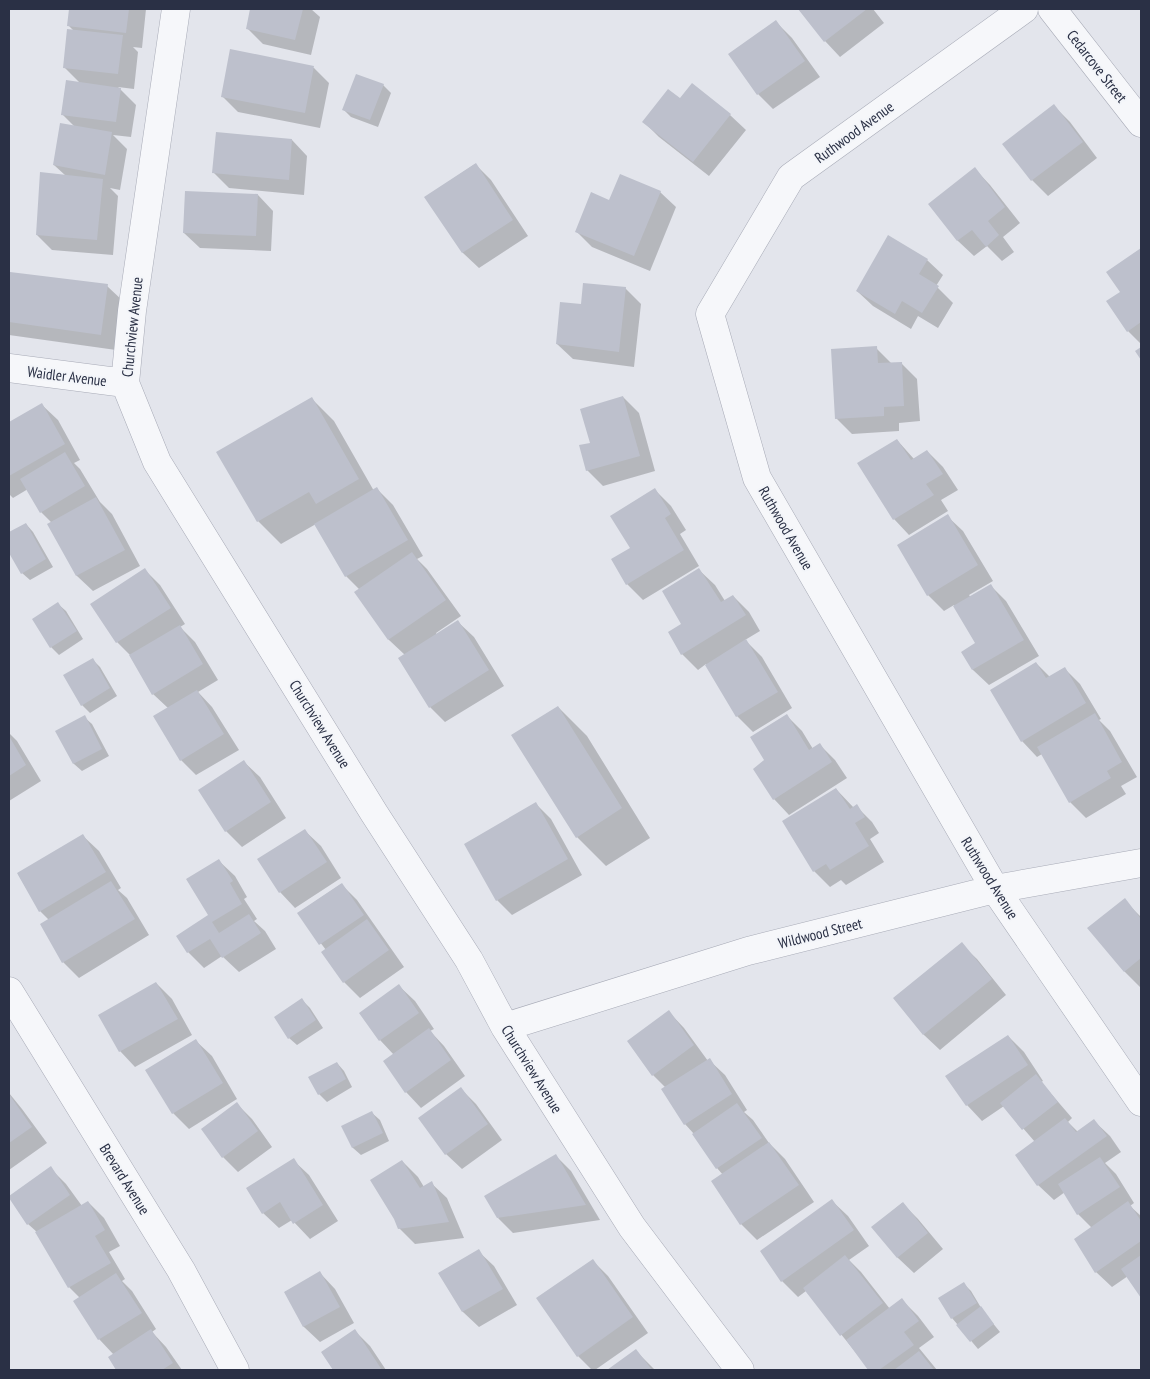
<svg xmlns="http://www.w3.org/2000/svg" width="1150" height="1379" font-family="'PT Sans Narrow',sans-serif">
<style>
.shadow{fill:#0003}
.building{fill:#bdc0cc}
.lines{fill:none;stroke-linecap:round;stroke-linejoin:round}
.minor-casing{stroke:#a8abb7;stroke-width:29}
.minor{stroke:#f6f7fa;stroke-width:28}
.labels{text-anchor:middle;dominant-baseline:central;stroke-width:4;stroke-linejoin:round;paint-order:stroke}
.street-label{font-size:15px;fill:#2a3045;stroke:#f3f5f9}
</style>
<rect width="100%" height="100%" fill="#e3e5ec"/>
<path class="shadow" d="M70,9H146L142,48L133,47L138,52L134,89L118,87L136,105L131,137L113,135L127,149L120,190L110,188L118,196L113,255L52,250L37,235L66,176L54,165L75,127L62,114L80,83L64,67L74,31L68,25Z
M251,9H311L320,17L311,55L263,44L247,28Z
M799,9H873L884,23L840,57L825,41Z
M776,22L792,38L820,77L773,109L758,94Z
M231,51L314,68L329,83L320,128L238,112L222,96Z
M383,85L391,93L378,127L351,117L344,110Z
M680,100L730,115L746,130L709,176L659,137L644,122Z
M1054,106L1070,122L1097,158L1048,196L1032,180L1004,144Z
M292,140L307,156L304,195L229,188L213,172Z
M475,164L491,180L528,236L479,268L463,253L426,197Z
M975,169L990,185L1020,223L1003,237L1014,252L1002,261L987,246L974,256L958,241L930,204Z
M660,192L676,207L650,271L592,247L576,231L610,202Z
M258,195L273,211L271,251L200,248L184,233Z
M1141,250V344L1128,331L1122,292L1108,273Z
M927,260L943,275L936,286L953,303L938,328L918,316L911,329L873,306L857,291Z
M11,273L107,286L123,301L116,350L9,335V292Z
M625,288L641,304L634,367L573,359L557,344L582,306Z
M876,348L892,364L901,363L917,379L920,421L899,423V431L852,434L836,418Z
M623,397L639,413L655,471L603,486L587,470L591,444Z
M312,399L334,421L374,491L377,489L393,505L423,556L417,559L427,569L461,616L436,633L437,635L458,622L474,637L504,686L445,722L430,707L405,655L389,640L356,593L360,590L346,576L316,524L281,544L258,521Z
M42,405L58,420L80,460L74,463L80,469L100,502L112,514L140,566L93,591L77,576L49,524L52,523L41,512L28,489L13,498L9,494V423Z
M897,440L914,459L927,451L943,467L958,490L941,500L948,511L909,535L894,519Z
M655,490L671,506L686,530L680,534L699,566L643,600L627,584L632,549Z
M947,516L963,531L993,581L969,595L971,598L991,586L1006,601L1039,656L989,685L973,670L963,652L977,644L954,605L944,611L928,595Z
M26,524L33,532L53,567L30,580L22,573L9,550V534Z
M145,570L160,585L185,624L180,627L195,642L218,680L198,692L212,707L239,750L196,775L181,760L168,708L153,694L132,657L117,642Z
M699,570L715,585L725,601L733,596L749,612L760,631L745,640L762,657L792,708L753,732L737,716L706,664L698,670L682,654L683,625Z
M58,604L66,611L83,639L59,655L51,647Z
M93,660L100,667L117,696L90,713L82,705Z
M1036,663L1050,677L1064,668L1080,684L1101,719L1099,720L1110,731L1137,777L1121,786L1126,794L1086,818L1070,802L1042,754L1037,757L1022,741Z
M558,707L587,736L650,838L606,866L577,837Z
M786,715L802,731L813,749L820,745L835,760L847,778L789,815L774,799L766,761Z
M84,717L92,724L109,756L82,771L74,764L57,732Z
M9,733L17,741L41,781L9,801Z
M244,762L260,777L286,818L242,847L226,831Z
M836,789L854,808L856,806L872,822L879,833L870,839L884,862L846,885L841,880L830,887L814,871L784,821Z
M535,803L551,819L582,875L512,915L497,900Z
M305,831L321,846L341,878L295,908L280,892Z
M83,836L99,851L121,888L118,890L127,898L149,935L79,978L63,962L49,920L40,911L18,874Z
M219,861L235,876L247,897L244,899L257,919L254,921L265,931L276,949L239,972L222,956L204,968L188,952L210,916Z
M341,884L357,900L404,967L360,998L344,982L326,950L298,913Z
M1124,900L1141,917L1140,987L1125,972L1089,929Z
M961,944L977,959L1006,995L940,1050L924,1035L894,998Z
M156,983L172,999L192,1035L135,1067L120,1051Z
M399,986L415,1001L434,1029L430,1031L444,1046L465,1076L421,1108L406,1092L394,1055L380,1040Z
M302,1000L310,1008L323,1028L297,1045L289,1038Z
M669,1012L684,1028L708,1061L709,1060L725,1075L747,1110L744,1112L753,1120L769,1143L785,1159L814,1202L757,1240L741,1224L713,1181L723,1175L717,1168L694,1134L685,1124L663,1090L666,1088L653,1075Z
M1008,1036L1024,1052L1043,1081L1041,1082L1072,1118L1068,1122L1078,1132L1094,1121L1110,1136L1121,1152L1105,1163L1116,1174L1134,1203L1130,1206L1141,1216V1296L1128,1276L1112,1287L1096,1272L1092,1228L1078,1214L1065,1192L1054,1200L1038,1185L1035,1142L1004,1106L982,1121L967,1105Z
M196,1041L212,1056L237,1099L189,1129L173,1113Z
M337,1063L344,1071L352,1087L327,1102L319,1094Z
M461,1089L476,1104L502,1140L462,1169L446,1154Z
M9,1093L22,1109L47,1143L9,1170Z
M237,1104L252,1119L272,1147L238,1172L223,1157Z
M372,1113L380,1120L389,1141L361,1155L353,1148L343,1127Z
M556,1156L571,1171L600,1220L513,1233L498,1218Z
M293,1160L309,1175L338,1221L310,1239L292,1220L279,1228L263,1213Z
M402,1161L418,1177L424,1187L431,1183L447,1198L464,1238L415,1244L399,1228Z
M50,1168L66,1184L82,1206L88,1202L104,1218L120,1246L109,1252L125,1279L122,1281L132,1291L156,1329L152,1332L166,1347L182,1370H118L110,1358L114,1355L99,1339L80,1298L69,1287L38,1233L28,1224Z
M832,1201L848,1216L869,1246L849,1260L861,1272L890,1309L902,1300L918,1316L934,1337L919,1348L937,1370H870L806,1291L798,1297L782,1281L762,1251Z
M902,1203L918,1219L943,1249L914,1273L898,1258L873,1227Z
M478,1251L494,1266L517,1305L479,1327L463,1312L440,1274Z
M592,1260L608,1276L648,1333L595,1370H592L578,1356Z
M320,1273L335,1289L354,1323L320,1342L304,1327L285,1292Z
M963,1283L971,1291L983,1311L1000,1332L978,1349L952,1318Z
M355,1331L370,1346L386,1370H334L322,1352Z
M636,1351L655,1370H610Z"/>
<path class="building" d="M69,9H129L126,33L67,26Z
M250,9H303L295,40L246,29Z
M798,9H867L824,42Z
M776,20L805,61L757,95L728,54Z
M67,29L123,35L118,74L63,68Z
M230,49L314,66L305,113L221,97Z
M356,74L384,84L370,120L342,110Z
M66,80L121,88L116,122L61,115Z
M692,83L731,114L693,162L642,122L668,89L680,98Z
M1054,104L1083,142L1031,181L1002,144Z
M60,123L112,132L105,175L53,165Z
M216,132L292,139L289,180L212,173Z
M476,163L513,220L462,253L424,197Z
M975,167L1005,207L988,221L999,235L986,247L972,230L957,241L928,204Z
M40,172L103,179L97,240L36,235Z
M620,174L661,191L634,256L575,232L591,192L609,200Z
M185,191L258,194L256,236L183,233Z
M888,235L928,259L919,274L939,286L922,313L902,301L895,314L856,291Z
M1141,248V322L1127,332L1106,301L1120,292L1106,272Z
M10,272L108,284L101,335L9,322Z
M583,283L626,287L619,352L556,344L560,302L581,304Z
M877,346L878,363L902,362L904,406L884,407V416L835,419L831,349Z
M1141,347V360L1135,351Z
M623,396L640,456L586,471L579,445L590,443L580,409Z
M312,397L359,479L316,504L309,492L257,522L216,452Z
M42,403L65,444L9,476V422Z
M897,439L911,460L927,450L943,474L926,484L934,495L893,520L857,463Z
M65,452L85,486L40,513L20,479Z
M377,487L408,540L345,577L314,524Z
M655,488L671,514L665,518L684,550L626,585L611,559L630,548L610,516Z
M96,497L125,550L76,576L47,524Z
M948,514L978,565L927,596L897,545Z
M26,523L46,559L21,574L9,553V532Z
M412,552L446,600L388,640L354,592Z
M145,568L171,608L116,643L90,604Z
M699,568L721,602L733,595L746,615L681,655L668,632L681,624L662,591Z
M991,584L1024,640L972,670L961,652L975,643L953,606Z
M58,602L77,631L50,648L32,619Z
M458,620L489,670L429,708L398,658Z
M180,625L203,664L152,695L129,655Z
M746,639L778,692L736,717L705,665Z
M93,658L110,688L81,706L63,675Z
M1036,662L1046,678L1065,667L1086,703L1021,742L990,690Z
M197,690L224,734L180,761L153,716Z
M558,706L622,808L576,838L511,735Z
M1095,713L1122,762L1107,771L1111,778L1069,803L1037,747Z
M787,714L809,750L820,743L832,762L773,800L753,769L764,760L750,737Z
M85,715L102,749L73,764L55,731Z
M9,736L26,765L9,776Z
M244,760L271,802L225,832L198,790Z
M836,788L850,809L857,804L865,817L855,823L869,846L830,870L826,864L813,872L782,821Z
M536,802L568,859L496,901L464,844Z
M305,829L327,862L279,893L257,859Z
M83,834L106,872L39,912L17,873Z
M219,859L233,881L230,883L242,904L212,922L219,933L249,914L261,933L222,958L210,939L187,953L176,936L208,915L186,879Z
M111,881L135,919L62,963L40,924Z
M342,883L364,915L319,945L297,913Z
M1125,898L1141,919V958L1124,972L1087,928Z
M367,919L389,950L343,983L321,952Z
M962,942L992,979L923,1035L893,998Z
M156,982L178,1019L119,1052L98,1015Z
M399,984L419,1013L379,1041L359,1013Z
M302,998L316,1020L288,1039L274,1017Z
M669,1010L694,1045L652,1076L627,1041Z
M429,1028L451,1060L405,1093L383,1061Z
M1008,1035L1028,1065L966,1106L945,1076Z
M196,1039L223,1083L172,1114L145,1070Z
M710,1058L732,1094L684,1125L661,1089Z
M337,1062L346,1079L318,1095L308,1077Z
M1036,1074L1058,1102L1022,1130L1000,1103Z
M461,1087L488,1124L445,1155L418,1118Z
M9,1094L32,1127L9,1143Z
M237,1102L258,1131L222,1158L201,1129Z
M737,1103L762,1138L716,1169L692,1134Z
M372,1111L383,1133L352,1148L341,1126Z
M1065,1118L1076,1132L1094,1119L1107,1136L1037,1186L1015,1155Z
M769,1142L799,1185L740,1225L711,1181Z
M556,1154L586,1205L497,1218L484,1196Z
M1100,1157L1120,1187L1077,1215L1058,1184Z
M294,1158L323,1205L293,1224L280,1202L262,1214L246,1188Z
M402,1160L420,1188L432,1181L449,1222L398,1229L394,1219L370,1180Z
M51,1166L70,1195L27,1225L9,1198V1196Z
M832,1199L854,1230L781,1282L760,1251Z
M88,1201L105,1230L95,1236L111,1263L68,1288L35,1232Z
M1128,1201L1141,1221V1241L1095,1273L1074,1239Z
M903,1202L928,1233L897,1258L871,1227Z
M479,1249L503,1289L462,1312L438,1273Z
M845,1255L883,1303L840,1336L803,1288Z
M1141,1255V1298L1121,1269Z
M593,1259L633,1317L577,1357L536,1298Z
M320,1271L340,1307L303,1327L284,1292Z
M116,1273L142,1313L98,1340L73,1301Z
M964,1282L977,1303L951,1319L938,1298Z
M902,1298L919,1321L904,1332L914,1345L879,1370H868L846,1340Z
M981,1306L994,1324L970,1342L956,1325Z
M151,1329L173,1363L162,1370H116L108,1357Z
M355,1329L382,1370H333L321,1352Z
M636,1349L652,1370H607Z
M919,1351L934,1370H894Z"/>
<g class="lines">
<defs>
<path id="minor" d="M176,9L132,311L125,383L157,462L374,813L469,960L505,1027L632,1227L740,1370
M1024,9L791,177L710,314L757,478L995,889L1141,1102
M1052,9L1141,123
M9,368L125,383
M9,991L181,1270L235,1370
M505,1027L748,951L995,889L1141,863"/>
</defs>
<use href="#minor" class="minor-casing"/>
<use href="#minor" class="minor"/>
</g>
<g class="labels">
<g class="street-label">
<text transform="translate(1097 66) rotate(52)">Cedarcove Street</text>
<text transform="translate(854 132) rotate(-36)">Ruthwood Avenue</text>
<text transform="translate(132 327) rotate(-84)">Churchview Avenue</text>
<text transform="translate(67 376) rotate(7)">Waidler Avenue</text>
<text transform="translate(786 528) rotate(60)">Ruthwood Avenue</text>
<text transform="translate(320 724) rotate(58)">Churchview Avenue</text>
<text transform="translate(990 878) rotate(58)">Ruthwood Avenue</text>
<text transform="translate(820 933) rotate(-14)">Wildwood Street</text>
<text transform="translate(532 1069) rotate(58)">Churchview Avenue</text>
<text transform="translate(125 1179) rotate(58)">Brevard Avenue</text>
</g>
</g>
<rect width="1150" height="1379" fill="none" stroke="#2a3045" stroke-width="20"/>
</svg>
